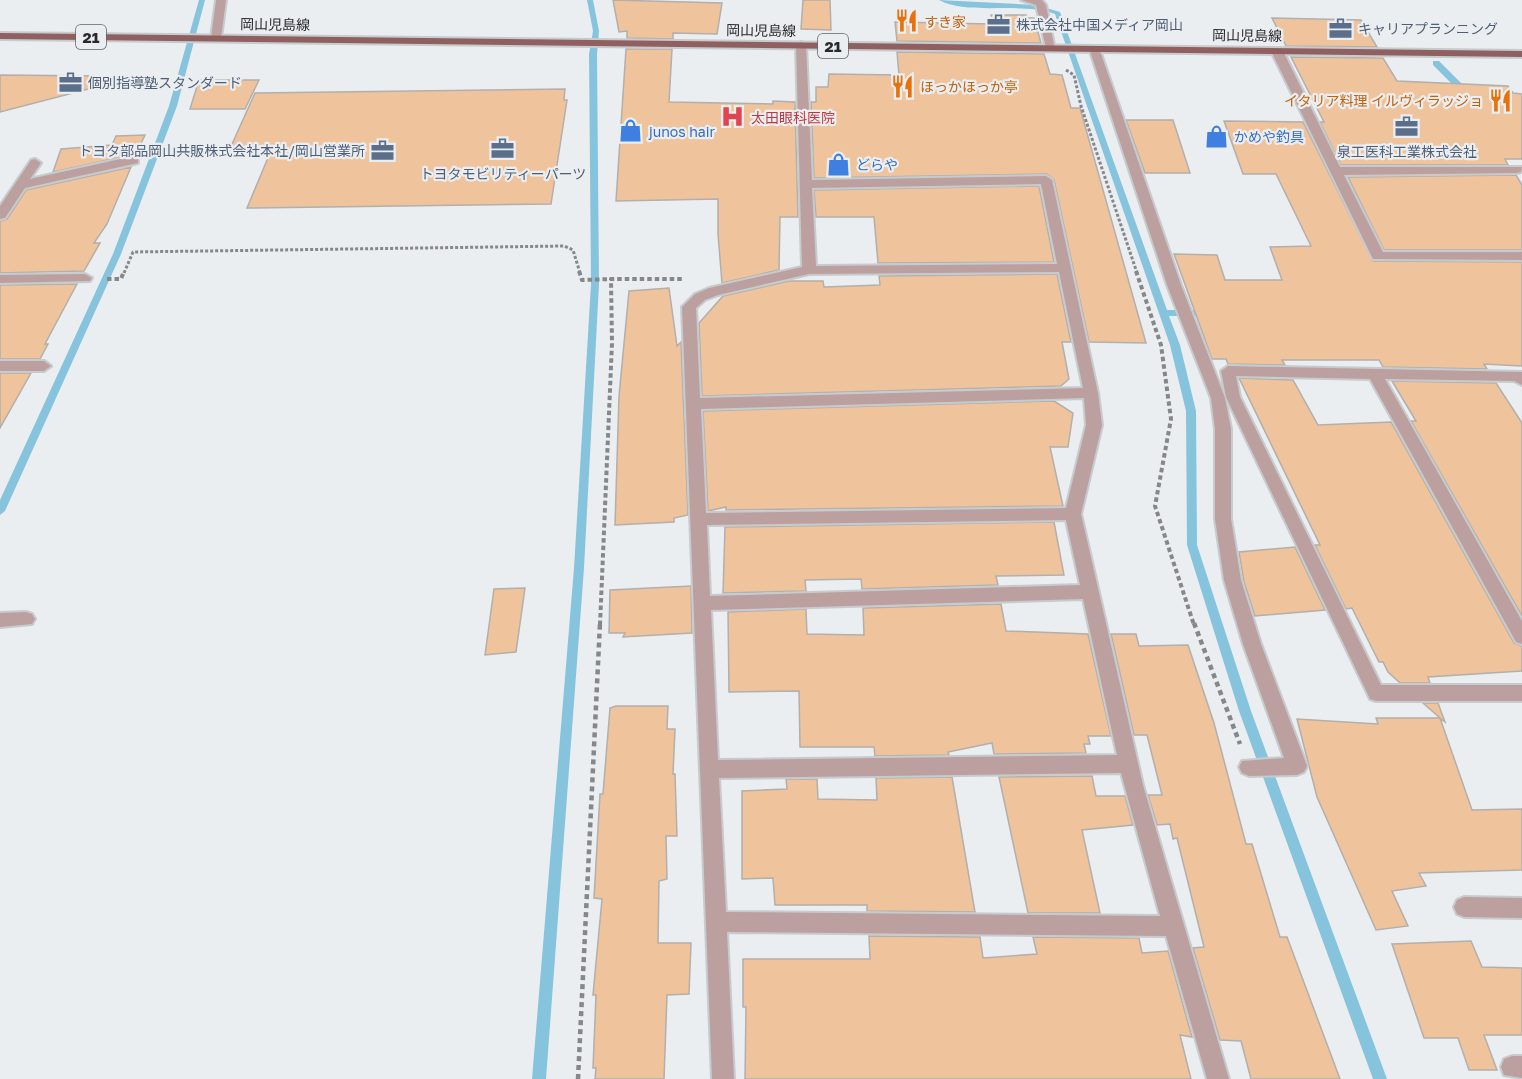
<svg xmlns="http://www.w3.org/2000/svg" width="1522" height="1079" font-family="'Golos Text','Noto Sans JP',sans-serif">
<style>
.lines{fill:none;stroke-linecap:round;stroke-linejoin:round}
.stream{fill:#86c4dd;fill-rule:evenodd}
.building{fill:#efc39b;stroke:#b2afac;stroke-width:1.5}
.service-casing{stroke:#c8cbcd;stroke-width:4}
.minor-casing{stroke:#c8cbcd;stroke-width:4}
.primary-casing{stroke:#c8cbcd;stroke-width:4}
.path-far2{stroke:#858789;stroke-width:3;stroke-dasharray:3 2;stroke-linecap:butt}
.path-far1{stroke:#858789;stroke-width:4;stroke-dasharray:4.5 3;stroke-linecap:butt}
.path{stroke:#858789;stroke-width:4.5;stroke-dasharray:5 4;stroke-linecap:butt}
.service{fill:#bca09f;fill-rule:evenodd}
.minor{fill:#bca09f;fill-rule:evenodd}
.primary{fill:#8f605f;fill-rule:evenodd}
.labels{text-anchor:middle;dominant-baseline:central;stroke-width:4.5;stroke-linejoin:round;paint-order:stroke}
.far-food-label{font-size:14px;fill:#c56008;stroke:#ebeef1;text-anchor:start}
.far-street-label{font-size:14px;fill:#28292a;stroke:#ebeef1}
.far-service-label{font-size:14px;fill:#4e5e75;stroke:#ebeef1;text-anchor:start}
.far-health-label{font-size:14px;fill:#be3a42;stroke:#ebeef1;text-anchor:start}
.far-shop-label{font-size:14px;fill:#366cbe;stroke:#ebeef1;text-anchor:start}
.shield{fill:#ebeef1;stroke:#626466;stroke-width:1.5}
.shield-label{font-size:15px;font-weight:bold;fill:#28292a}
</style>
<rect width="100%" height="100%" fill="#ebeef1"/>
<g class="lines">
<path class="stream" d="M199,0H205L177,106L121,254L5,511L0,515V500L113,254L169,106Z
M587,0H593L599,31L597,54L599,284L584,568L546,1079H532L574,568L591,284L589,54L593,31Z
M939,0L1036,5L1060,12L1167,310H1210L1214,313L1210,316H1169L1180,345L1196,411L1197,545L1251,711L1387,1079H1373L1239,711L1187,545L1186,411L1170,345L1055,14C1021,1 968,16 939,0Z
M1433,61H1439L1469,91V95H1463L1433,65Z"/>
</g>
<path class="building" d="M613,0L722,3L717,34L673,33V39L627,38V31L619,32Z
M803,0H830L831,30L801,29Z
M991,15H1026L1027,18H1034L1041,43L897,41L895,22L993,24Z
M1272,18L1361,20L1377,47L1286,46Z
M626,49H672L669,102L773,104V101L795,102L798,217H780L779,270L722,283L718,234V199L616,201Z
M897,52L1044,54L1050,74L1062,75L1071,108H1080L1146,343L1089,342L1054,180L1047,174L814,178L811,102H816V87H828L829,74L899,75Z
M1291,57L1383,58L1397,81L1508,86L1513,93L1522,94V159H1505L1508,165H1341L1320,122H1324Z
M0,75L103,76L104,85L0,112Z
M199,80H259L245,109H190Z
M565,89L564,100H567L551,204L247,208L270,153H228L255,93Z
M1126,120H1173L1190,173H1145Z
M1224,121L1303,122L1373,261L1522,262V366L1484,364L1487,369L1383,367L1379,360H1282L1285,365L1228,364L1226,359H1212L1174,254L1217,255L1225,280H1282L1270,247L1311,246L1276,174H1243Z
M145,135L136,154L53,172L61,149L112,145L116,136Z
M131,167L107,224L94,243H100L84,271L0,273V221L7,219L26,190Z
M1516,175L1522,185V250H1384L1348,177Z
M1039,186L1054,262L878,263L874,217H816L814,190Z
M1057,274L1071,342H1062L1069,379L1061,386L702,396L699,323L723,296L789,281H823L824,287L880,285L879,276Z
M77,284L45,344H48L40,359H0V285Z
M669,288L677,346L681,342L688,515L674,518V522L615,525L619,396L629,291Z
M0,373H31L0,428Z
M1239,378L1293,380L1318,425L1391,422L1514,643L1522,646V671L1428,677L1430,683H1400L1388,672L1383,662H1379L1352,608L1346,609L1315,545H1320Z
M1392,381L1496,383L1522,423V616L1411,421H1416Z
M1054,401L1073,413L1068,447H1050L1063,506L726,510V507L708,511L703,411Z
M1054,522L1064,575L996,576L998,585L862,589L861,579L805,580L806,591L723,593L725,527Z
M1295,547L1325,610L1255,616L1244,582L1239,552Z
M691,586L692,633L623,637L625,633H609L610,590Z
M525,588L516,652L485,655L494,589Z
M1001,604L1006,631L1088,634L1111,736H1088L1090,744H1084L1086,753L994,754L992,743L948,752L949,755L875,756L874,747H800L799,691L729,692L728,612L806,609L807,634L864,635L863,608Z
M1111,634H1136L1139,646L1188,645L1214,723L1246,844H1252L1280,937H1287L1340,1079H1251L1241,1041L1220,1040L1193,948L1204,947L1177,838L1173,839L1170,824L1157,825L1148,795H1162L1147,735H1134Z
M1423,703H1438L1445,722L1440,718L1472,810L1522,809V870L1419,873L1426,886L1392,891L1408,926L1376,930L1317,797L1297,719L1378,724L1376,718H1440Z
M616,706H668L667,729H675L673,774H675L677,836H666L667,879L659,881L658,943H691L689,994L667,995L664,1079H595L596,1068H593L596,995H593L602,899L594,898L600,794H603L610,708Z
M1092,776L1096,796H1125L1133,825L1082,830L1100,913H1028L999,777Z
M952,777L975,912L867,911V905H775L773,878L742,879V791L787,789L786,779H817L818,799L877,800L876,778Z
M869,936L980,937L983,958L1037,954L1033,937L1139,938L1142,953L1168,951L1192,1037L1180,1035L1191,1079H745L746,1007H743V959H870Z
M1471,941L1482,967L1522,968V1035H1484L1497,1070H1469L1458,1038H1424L1392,944Z"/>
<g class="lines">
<defs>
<path id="service" d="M1090,46L1099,48L1181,285L1225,398L1231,429V519L1241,580L1261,644L1307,766L1304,772L1297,775L1249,776L1242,773L1239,767L1242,761L1284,758L1243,644L1224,580L1215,519V429L1211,398L1167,285L1089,48Z"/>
<path id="minor" d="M216,0H226L221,38L216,41L211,38Z
M1021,0H1042L1046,5L1055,50L1046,48L1036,5Z
M801,42L806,45L812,180L1046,176L1052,180L1098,393L1102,425L1081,514L1143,785L1229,1079H1207L1166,936L727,932L734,1079H712L682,307L695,294L709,288L802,267L796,45ZM1041,184L1057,264L816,266L812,188ZM1059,272L1083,388L700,398L696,308L705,300L718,295L809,274ZM1084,398L1086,425L1066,508L706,513L701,409ZM1066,520L1080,585L710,596L707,525ZM1083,599L1117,755L718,760L711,610ZM1121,773L1160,916L726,912L719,778Z
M1273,49L1283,51L1340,167H1522L1521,172L1517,173L1344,175L1383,252H1522V260L1373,259L1271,51Z
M134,156L138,157V163L25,188L5,218L0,219V206L31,160L35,159L41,163L30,179Z
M85,274L92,278L90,281L0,283V275Z
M0,361H44L51,366L44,371H0Z
M1228,366L1522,372V385L1514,381L1385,379L1522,621V644L1516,642L1370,379L1236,376L1240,397L1381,685H1522V701H1376L1370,699L1226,397L1221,371Z
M26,612L32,614L35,619L32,624L0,627V613Z
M1464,897L1522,898V918L1464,917L1457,914L1454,907L1457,900Z
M1512,1056H1522V1078L1504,1075L1501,1067L1504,1059Z"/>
<path id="primary" d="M0,33L1522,51V57L0,39Z"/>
</defs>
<use href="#service" class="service-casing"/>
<use href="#minor" class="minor-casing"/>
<use href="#primary" class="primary-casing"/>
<path class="path-far2" d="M1066,70L1074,75L1081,106L1137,273
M124,273L133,252L564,246L573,250L580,273"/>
<path class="path-far1" d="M579,271L582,280L611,279
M1136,271L1161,345L1171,419L1155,506L1194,625
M107,279H121L124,271
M600,625L612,343L611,279H683"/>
<path class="path" d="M1194,623L1240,744
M578,1079L600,623"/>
<use href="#service" class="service"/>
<use href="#minor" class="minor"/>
<use href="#primary" class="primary"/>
</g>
<defs>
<symbol id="restaurant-bare" viewBox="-9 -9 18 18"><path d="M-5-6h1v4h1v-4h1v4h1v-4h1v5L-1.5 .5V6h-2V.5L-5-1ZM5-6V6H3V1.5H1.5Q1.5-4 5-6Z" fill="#e8710a" stroke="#ebeef1" stroke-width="2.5" paint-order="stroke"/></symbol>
<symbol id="office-bare" viewBox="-9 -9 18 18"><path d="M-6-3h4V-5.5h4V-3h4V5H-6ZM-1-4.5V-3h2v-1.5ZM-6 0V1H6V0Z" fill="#5c6f8a" stroke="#ebeef1" stroke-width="2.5" paint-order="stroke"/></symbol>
<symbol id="hospital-bare" viewBox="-9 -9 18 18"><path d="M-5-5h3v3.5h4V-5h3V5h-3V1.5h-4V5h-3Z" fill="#e0444e" stroke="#ebeef1" stroke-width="2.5" paint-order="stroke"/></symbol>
<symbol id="shop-bare" viewBox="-9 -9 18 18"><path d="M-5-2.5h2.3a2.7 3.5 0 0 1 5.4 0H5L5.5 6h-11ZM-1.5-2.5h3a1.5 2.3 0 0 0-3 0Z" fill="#3f7fe0" stroke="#ebeef1" stroke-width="2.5" paint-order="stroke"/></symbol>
</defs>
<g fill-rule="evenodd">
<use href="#restaurant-bare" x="890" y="4" width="33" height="33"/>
<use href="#office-bare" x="982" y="8" width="33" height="33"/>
<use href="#office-bare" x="1324" y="12" width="33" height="33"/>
<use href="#office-bare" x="54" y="66" width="33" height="33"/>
<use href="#restaurant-bare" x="886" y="70" width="33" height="33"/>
<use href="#restaurant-bare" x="1484" y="84" width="33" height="33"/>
<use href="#hospital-bare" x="716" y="100" width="33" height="33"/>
<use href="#office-bare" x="1390" y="110" width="33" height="33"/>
<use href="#shop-bare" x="614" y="114" width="33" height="33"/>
<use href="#shop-bare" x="1200" y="120" width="33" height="33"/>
<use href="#office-bare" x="486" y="132" width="33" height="33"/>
<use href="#office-bare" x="366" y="134" width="33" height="33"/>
<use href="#shop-bare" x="822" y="148" width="33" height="33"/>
</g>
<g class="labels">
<g class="far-food-label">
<text x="924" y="21">すき家</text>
<text x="920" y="86">ほっかほっか亭</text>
<text x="1483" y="100" text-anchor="end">イタリア料理 イルヴィラッジョ</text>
</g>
<g class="far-street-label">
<text transform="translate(275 24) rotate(1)">岡山児島線</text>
<text transform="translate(761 30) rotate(1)">岡山児島線</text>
<text transform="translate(1247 35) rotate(1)">岡山児島線</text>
</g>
<g class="far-service-label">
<text x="1016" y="24">株式会社中国メディア岡山</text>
<text x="1358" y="28">キャリアプランニング</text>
<text x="88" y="82">個別指導塾スタンダード</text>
<text x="365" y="150" text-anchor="end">トヨタ部品岡山共販株式会社本社/岡山営業所</text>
<text x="1407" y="151" text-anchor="middle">泉工医科工業株式会社</text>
<text x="503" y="173" text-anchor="middle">トヨタモビリティーパーツ</text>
</g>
<g class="far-health-label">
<text x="751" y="117">太田眼科医院</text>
</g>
<g class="far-shop-label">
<text x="649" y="131">junos hair</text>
<text x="1234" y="136">かめや釣具</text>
<text x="856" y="164">どらや</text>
</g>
<g class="shield">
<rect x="76" y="25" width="30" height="24" rx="4.5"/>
<rect x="818" y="34" width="30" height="24" rx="4.5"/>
</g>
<g class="shield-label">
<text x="91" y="37">21</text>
<text x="833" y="46">21</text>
</g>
</g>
</svg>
